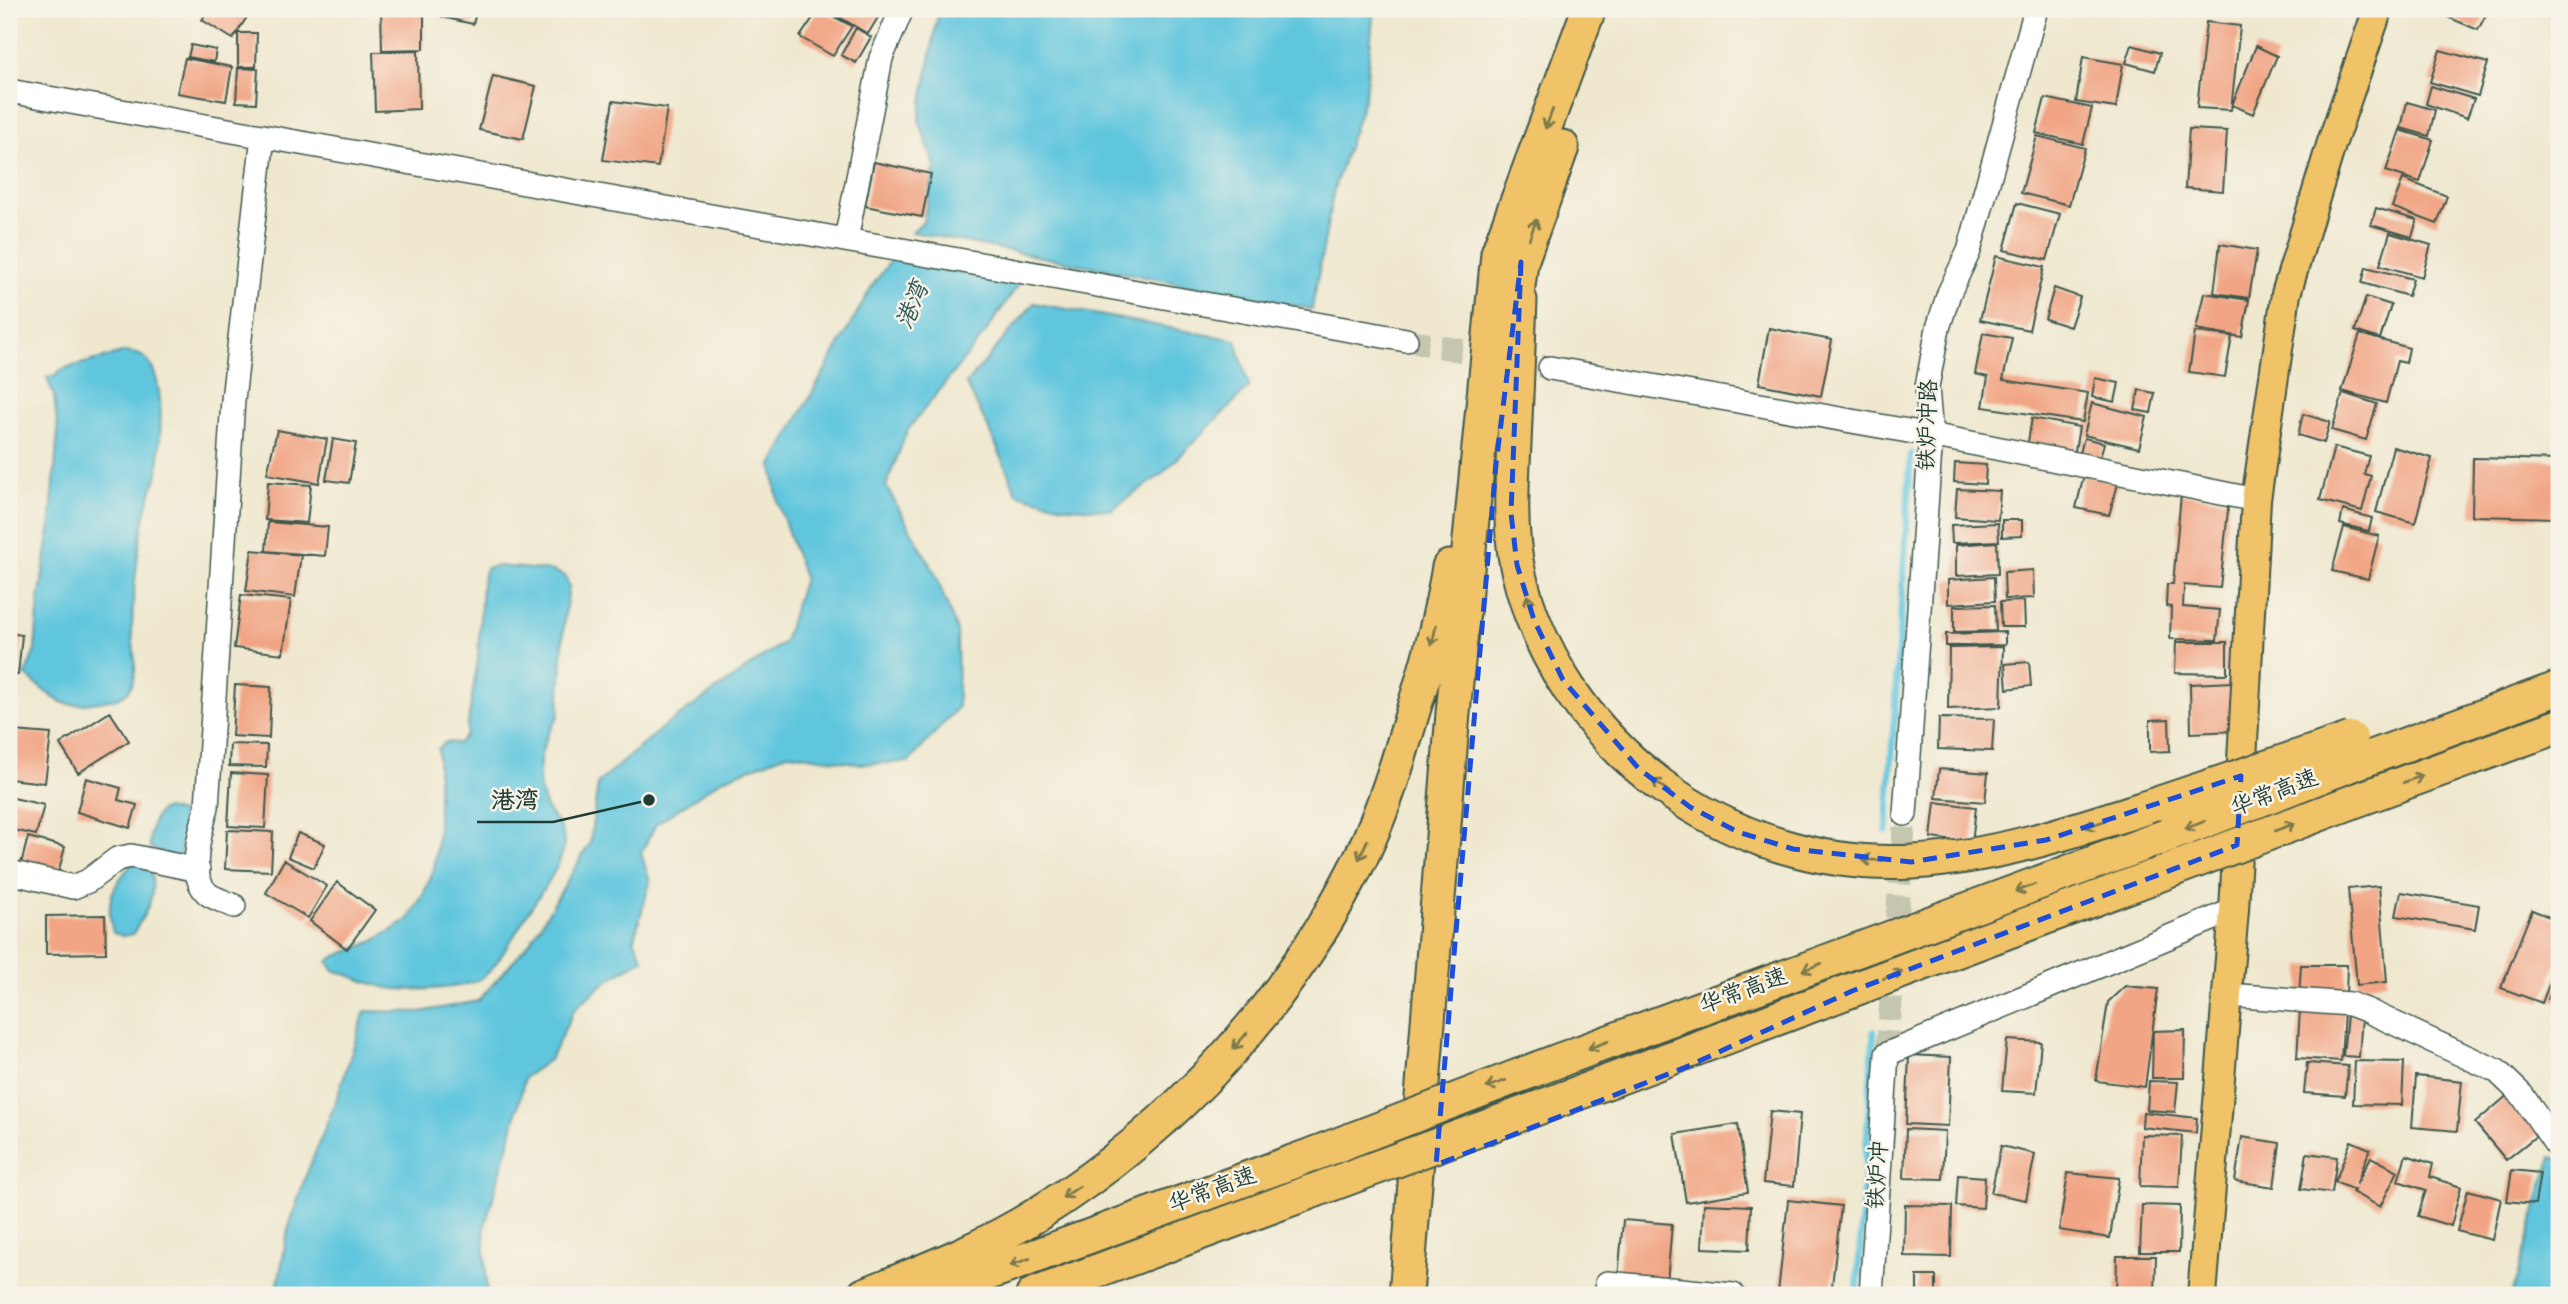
<svg xmlns="http://www.w3.org/2000/svg" width="2568" height="1304" font-family="'Indie Flower','LXGW WenKai TC',sans-serif">
<style>
.water{fill:#60c6de;stroke:#408289;stroke-width:2}
.lines{fill:none;stroke-linecap:round;stroke-linejoin:round}
.stream{stroke:#60c6de;stroke-width:7}
.building{fill:#f1a584}
.minor-tunnel{stroke:#c5c6b0;stroke-width:23;stroke-dasharray:23 11;stroke-linecap:butt}
.minor-casing{stroke:#3e574b;stroke-width:26}
.major-casing{stroke:#3e574b;stroke-width:32}
.highway-casing{stroke:#3e574b;stroke-width:37}
.minor{stroke:#fff;stroke-width:23}
.major{stroke:#f1c369;stroke-width:28}
.highway{stroke:#f1c369;stroke-width:33}
.highway-bridge-casing{stroke:#3e574b;stroke-width:37;stroke-linecap:butt}
.highway-bridge{stroke:#f1c369;stroke-width:33}
.oneway{stroke:#7d794c}
.marked{fill:none;stroke:#1d4ed8;stroke-width:5;stroke-dasharray:14 9;stroke-linejoin:round}
.labels{text-anchor:middle;dominant-baseline:central;stroke-width:5;stroke-linejoin:round;paint-order:stroke}
.street-label{font-size:23px;fill:#1f3d34;stroke:#f7f3e8}
.water-label{font-size:24px;font-style:italic;fill:#2c5856;stroke:#f7f3e8}
.leader{fill:none;stroke:#1f3d34;stroke-width:2.5}
.callout-dot{fill:#1f3d34;stroke:#f7f3e8;stroke-width:2.5}
.callout-label{font-size:24px;text-anchor:middle;font-weight:bold;fill:#1f3d34;stroke:#f7f3e8;stroke-width:5;stroke-linejoin:round;paint-order:stroke}
</style>
<rect width="100%" height="100%" fill="#f7f3e8"/>
<filter id="ink" filterUnits="userSpaceOnUse"><feTurbulence type="fractalNoise" baseFrequency=".0143" numOctaves="2"/><feDisplacementMap in="SourceGraphic" scale="14" xChannelSelector="R" yChannelSelector="G"/><feConvolveMatrix kernelMatrix="1 2 1 2 8 2 1 2 1" color-interpolation-filters="sRGB"/></filter>
<filter id="wash" filterUnits="userSpaceOnUse"><feTurbulence type="fractalNoise" baseFrequency=".00686" numOctaves="4" result="noise"/><feDisplacementMap in="SourceGraphic" scale="28" xChannelSelector="R" yChannelSelector="G"/><feGaussianBlur stdDeviation="1.57" result="paint"/><feColorMatrix in="noise" values="0 0 0 0 0 0 0 0 0 0 0 0 0 0 0 0 0 1.4 0 .05"/><feComposite in="paint" operator="in"/></filter>
<g filter="url(#wash)">
<rect width="100%" height="100%" fill="#efe8cf"/>
<path class="water" d="M939,9H1374L1365,96L1334,189L1312,309L912,232L923,222L935,167L919,120Z
M896,253L1025,275L985,333L907,431L886,486L935,573L957,631L958,707L909,762L861,764L789,753L723,779L656,824L641,853L650,882L634,939L643,959L608,980L575,1008L550,1059L525,1077L510,1139L484,1229L487,1295H276L288,1230L305,1178L337,1098L365,1011L420,1012L478,1001L531,941L590,843L598,783L662,728L784,642L804,578L778,503L772,465L872,286Z
M1034,303L1236,340L1249,387L1161,475L1111,510L1067,507L1017,494L991,433L966,384Z
M126,352C131,353 138,353 142,356C169,373 159,446 158,474C140,514 134,582 132,626C131,642 138,663 134,679C133,683 129,691 126,693C117,701 75,707 64,703C50,698 36,683 25,675L35,650L39,599L50,530L58,431L54,396L47,377L55,376L62,369Z
M500,566L553,571L565,576L569,586L564,621L559,714C556,722 550,729 547,736C538,758 535,788 547,809C554,820 564,828 564,841C565,861 542,891 531,908C520,925 498,966 483,977C466,990 409,991 389,988C370,985 351,975 333,970L328,962L336,956L372,942L408,920L424,893L434,869L438,830V749L446,742L459,743L466,735L478,659L482,582L486,568Z
M166,809L188,815L179,859L150,848C149,833 151,822 161,810Z
M136,859L151,870C156,900 147,909 133,934L123,936L113,933C104,898 113,886 136,859Z
M2551,1157L2559,1159V1295H2512Z"/>
<g class="lines">
<path class="stream" d="M1887,831L1911,454
M1857,1295L1874,1032"/>
</g>
<g id="blocks">
<path class="building" d="M209,9H252L233,39L202,20Z
M381,9H424V49L382,50Z
M444,9H477L473,24L442,17Z
M819,9L852,26L833,56L800,37Z
M826,9H883L868,34Z
M2440,9H2489L2478,30L2438,13Z
M2206,22L2240,26L2231,110L2197,108Z
M856,28L871,37L856,63L841,55Z
M238,33H257L256,67H238Z
M191,45L216,50L214,62L188,57Z
M2132,45L2160,53L2155,71L2126,63Z
M2256,46L2277,56L2253,114L2232,105Z
M2440,50L2488,63L2478,96L2430,82Z
M418,51L419,109L375,111L373,52Z
M2083,57L2123,64L2116,108L2076,102Z
M185,58L232,67L226,101L177,93Z
M238,68L258,69L256,103L236,102Z
M493,76L536,86L523,139L479,130Z
M2431,86L2474,99L2467,118L2426,104Z
M2045,98L2092,108L2083,144L2036,133Z
M613,101L667,108L658,167L603,160Z
M2407,102L2435,110L2429,136L2401,128Z
M2189,129L2227,131L2223,191L2185,188Z
M2400,130L2433,140L2420,182L2386,171Z
M2037,136L2085,148L2069,205L2021,193Z
M874,162L931,174L922,217L865,206Z
M2403,179L2447,196L2437,224L2392,207Z
M2017,203L2060,214L2047,260L2004,250Z
M2376,208L2417,220L2412,237L2371,225Z
M2390,233L2431,245L2422,277L2380,265Z
M2220,244L2257,250L2249,298L2214,293Z
M1996,256L2044,267L2029,330L1980,320Z
M2366,267L2413,279L2408,296L2362,283Z
M2054,288L2080,297L2070,327L2045,319Z
M2204,293L2249,300L2242,337L2196,329Z
M2366,297L2391,305L2380,339L2355,331Z
M1769,328L1832,340L1821,396L1759,384Z
M2195,332L2232,336L2225,377L2189,372Z
M1983,333L2012,338L2003,380L2088,393L2083,422L1983,407L1988,377L1975,374Z
M2360,334L2409,348L2406,363L2397,361L2386,403L2342,391Z
M2095,378L2119,383L2115,402L2092,397Z
M2139,390L2155,393L2151,413L2135,410Z
M2343,393L2377,404L2366,440L2332,430Z
M2092,403L2147,417L2139,448L2084,435Z
M2303,414L2330,422L2324,443L2298,435Z
M2032,418L2079,427L2074,457L2027,448Z
M277,430L327,439L319,483L267,474Z
M2084,438L2104,443L2099,462L2079,457Z
M333,439L356,443L349,483L326,480Z
M2334,447L2369,456L2364,474L2371,476L2362,511L2320,500Z
M2393,447L2432,458L2415,523L2376,512Z
M2473,458L2559,460V518L2472,516Z
M1955,463L1986,465L1985,484L1954,482Z
M2084,475L2118,484L2109,515L2076,508Z
M268,482L311,485L307,523L265,520Z
M1957,489L2000,491L1998,520L1955,517Z
M2181,494L2229,500L2220,588L2184,585L2183,607L2220,610L2217,640L2170,639L2171,607L2166,606L2167,584H2173Z
M2343,510L2372,518L2369,531L2340,524Z
M2002,520H2022V536L2002,537Z
M268,522L328,527L325,556L266,551Z
M1998,523L1999,541L1952,543L1951,525Z
M2344,527L2379,536L2368,579L2332,571Z
M1997,542L1998,574L1956,576V545Z
M252,550L301,555L295,597L246,591Z
M2033,570L2034,598L2005,599L2004,572Z
M1994,577L1995,601L1948,604V580Z
M241,595L291,600L283,654L234,648Z
M2024,601L2025,627H2001L2000,602Z
M1995,605L1996,631L1954,632V606Z
M2005,632V645L1946,646V634Z
M9,633L22,635L18,675L9,674Z
M2176,642H2227V674L2175,673Z
M2003,647L2001,707L1948,709L1949,648Z
M2029,662L2031,686L2007,689L2005,664Z
M2233,682L2235,731L2191,733L2190,684Z
M235,685L271,687L269,738L232,736Z
M110,712L129,741L78,773L60,744Z
M1939,718L1994,719L1992,751L1938,749Z
M2169,719L2170,751L2150,752V720Z
M14,731L51,734L45,783L9,779Z
M230,744L267,745L266,767L229,766Z
M1939,769L1988,773L1985,802L1936,798Z
M231,773L268,775L265,828L228,826Z
M86,778L121,788L118,800L137,805L130,828L77,812Z
M9,797L44,805L36,835L9,829Z
M1935,802L1976,807L1972,843L1931,838Z
M227,830L273,832L271,871L225,869Z
M298,833L325,844L314,868L288,857Z
M28,837L65,847L58,874L21,864Z
M284,860L327,886L308,918L266,893Z
M337,882L375,910L347,949L310,921Z
M2379,886L2387,982L2357,985L2348,889Z
M9,891H16L14,949H9Z
M2401,892L2479,905L2475,929L2396,916Z
M2532,910L2559,921V958L2542,1003L2501,988Z
M105,915L106,953L46,954V916Z
M2301,965H2347L2346,997L2299,996Z
M2559,969V1004L2548,999Z
M2125,986L2158,989L2145,1087L2096,1081L2108,1002Z
M2300,1009L2344,1012L2341,1061L2297,1058Z
M2347,1015L2362,1016L2359,1057L2343,1056Z
M2185,1030L2184,1078H2152L2153,1031Z
M2007,1040L2041,1042L2036,1093L2002,1091Z
M1909,1055L1951,1057L1948,1126L1906,1124Z
M2355,1061L2404,1062L2402,1105L2353,1104Z
M2307,1063L2348,1066L2345,1096L2304,1093Z
M2416,1076L2462,1081L2457,1131L2412,1127Z
M2149,1081L2178,1082L2175,1112L2147,1110Z
M2509,1094L2541,1132L2506,1160L2475,1123Z
M1770,1111L1800,1114L1794,1186L1763,1183Z
M2143,1112L2197,1118L2196,1133L2142,1127Z
M1738,1124L1748,1192L1686,1202L1675,1134Z
M1906,1129L1945,1131L1943,1179L1904,1178Z
M2142,1135L2182,1136L2179,1187L2140,1186Z
M2242,1137L2280,1143L2274,1187L2235,1181Z
M2351,1141L2370,1149L2356,1185L2371,1157L2398,1171L2380,1207L2352,1192L2354,1190L2335,1182Z
M2001,1146L2035,1154L2026,1200L1991,1193Z
M2307,1153L2337,1157L2332,1193L2301,1189Z
M2406,1155L2433,1164L2430,1177L2461,1187L2451,1226L2418,1216L2426,1190L2398,1181Z
M2512,1170L2540,1173L2535,1204L2507,1201Z
M2068,1173L2119,1178L2110,1238L2059,1230Z
M1958,1175L1985,1177L1983,1208L1956,1206Z
M2468,1190L2501,1199L2492,1240L2457,1231Z
M1788,1200L1841,1206L1831,1295L1778,1293Z
M1704,1204L1751,1206L1749,1250L1702,1248Z
M1905,1205L1952,1206L1951,1257L1904,1256Z
M2142,1205L2180,1206L2179,1252H2140Z
M1623,1220L1672,1224L1667,1283L1618,1279Z
M2117,1256H2156L2155,1295H2116Z
M1917,1276H1936V1295H1917Z"/>
</g>
</g>
<g filter="url(#ink)">
<use href="#blocks" fill-opacity="0" stroke="#3e574b" stroke-width="2"/>
<g class="lines">
<path class="minor-tunnel" d="M1406,340L1550,368
M1887,1054L1905,814"/>
<defs>
<path id="minor" d="M9,91L1406,340
M846,240L881,58L902,9
M1550,368L1931,435L2256,500
M1905,814L1931,435L1927,387L1938,328L1949,293L1969,251L2036,9
M9,872L73,887L88,881L117,859L131,856L198,870
M234,906C226,902 215,899 208,894C186,875 201,830 207,807L233,400L263,136
M2227,995L2350,1004L2366,1010L2497,1071L2522,1095L2559,1149
M1607,1283L1733,1295
M1871,1295L1887,1054L2234,910"/>
<path id="major" d="M2202,1295L2234,910L2256,500L2286,294L2332,142L2378,9"/>
<path id="highway" d="M1520,300C1518,348 1516,396 1514,444C1512,484 1509,525 1517,566C1556,746 1730,872 1913,862C1999,857 2079,829 2160,803
M1514,320L1521,262L1562,147
M2350,765L2559,688
M2349,803L2559,726
M1560,1060L2158,839
M1554,1102L2153,877
M864,1295C923,1271 982,1249 1036,1215C1177,1127 1289,1004 1362,855C1384,809 1399,759 1413,711C1428,664 1441,616 1449,567
M929,1295L1314,1154
M1033,1295L1313,1191
M1406,1295L1453,713L1498,253L1589,9"/>
</defs>
<use href="#minor" class="minor-casing"/>
<use href="#major" class="major-casing"/>
<use href="#highway" class="highway-casing"/>
<use href="#minor" class="minor"/>
<use href="#major" class="major"/>
<use href="#highway" class="highway"/>
<defs>
<path id="highway-bridge" d="M2160,803L2351,739
M2158,839L2350,765
M2153,877L2349,803
M1314,1154L1560,1060
M1313,1191L1554,1102"/>
</defs>
<use href="#highway-bridge" class="highway-bridge-casing"/>
<use href="#highway-bridge" class="highway-bridge"/>
</g>
<defs><path id="oneway-shaft" d="M-6 0H5M1.5-3L5.5 0L1.5 3" fill="none" stroke-width="1.6" stroke-linecap="round" stroke-linejoin="round" transform="scale(1.75)"/></defs>
<g class="oneway">
<use href="#oneway-shaft" transform="translate(1549 119) rotate(111)"/>
<use href="#oneway-shaft" transform="translate(1533 229) rotate(-70)"/>
<use href="#oneway-shaft" transform="translate(1530 605) rotate(-107)"/>
<use href="#oneway-shaft" transform="translate(1434 635) rotate(103)"/>
<use href="#oneway-shaft" transform="translate(2413 779) rotate(-20)"/>
<use href="#oneway-shaft" transform="translate(1661 786) rotate(-144)"/>
<use href="#oneway-shaft" transform="translate(2095 824) rotate(162)"/>
<use href="#oneway-shaft" transform="translate(2195 825) rotate(159)"/>
<use href="#oneway-shaft" transform="translate(2285 827) rotate(-21)"/>
<use href="#oneway-shaft" transform="translate(1363 850) rotate(114)"/>
<use href="#oneway-shaft" transform="translate(1872 860) rotate(-177)"/>
<use href="#oneway-shaft" transform="translate(2025 888) rotate(160)"/>
<use href="#oneway-shaft" transform="translate(1812 967) rotate(160)"/>
<use href="#oneway-shaft" transform="translate(1893 975) rotate(-21)"/>
<use href="#oneway-shaft" transform="translate(1240 1041) rotate(131)"/>
<use href="#oneway-shaft" transform="translate(1598 1045) rotate(160)"/>
<use href="#oneway-shaft" transform="translate(1496 1084) rotate(159)"/>
<use href="#oneway-shaft" transform="translate(1071 1192) rotate(146)"/>
<use href="#oneway-shaft" transform="translate(1020 1262) rotate(160)"/>
</g>
</g>
<path class="marked" d="M1521,262L1511,513L1517,565L1534,620L1563,680L1639,769L1690,807L1738,832L1793,849L1911,862L2046,840L2241,776L2237,845L1852,991L1686,1067L1436,1165L1496,464Z"/>
<g class="labels">
<g class="street-label">
<text transform="translate(1929 425) rotate(-88)">铁炉冲路</text>
<text transform="translate(2275 794) rotate(-21)">华常高速</text>
<text transform="translate(1744 992) rotate(-20)">华常高速</text>
<text transform="translate(1879 1175) rotate(-86)">铁炉冲</text>
<text transform="translate(1213 1191) rotate(-20)">华常高速</text>
</g>
<g class="water-label">
<text transform="translate(914 306) rotate(-67)">港湾</text>
</g>
</g>
<path class="leader" d="M649 800L553 822H477"/>
<circle class="callout-dot" cx="649" cy="800" r="7"/>
<g class="callout-label">
<text x="515" y="808">港湾</text>
</g>
<rect width="2568" height="1304" fill="none" stroke="#f7f3e8" stroke-width="35"/>
</svg>
